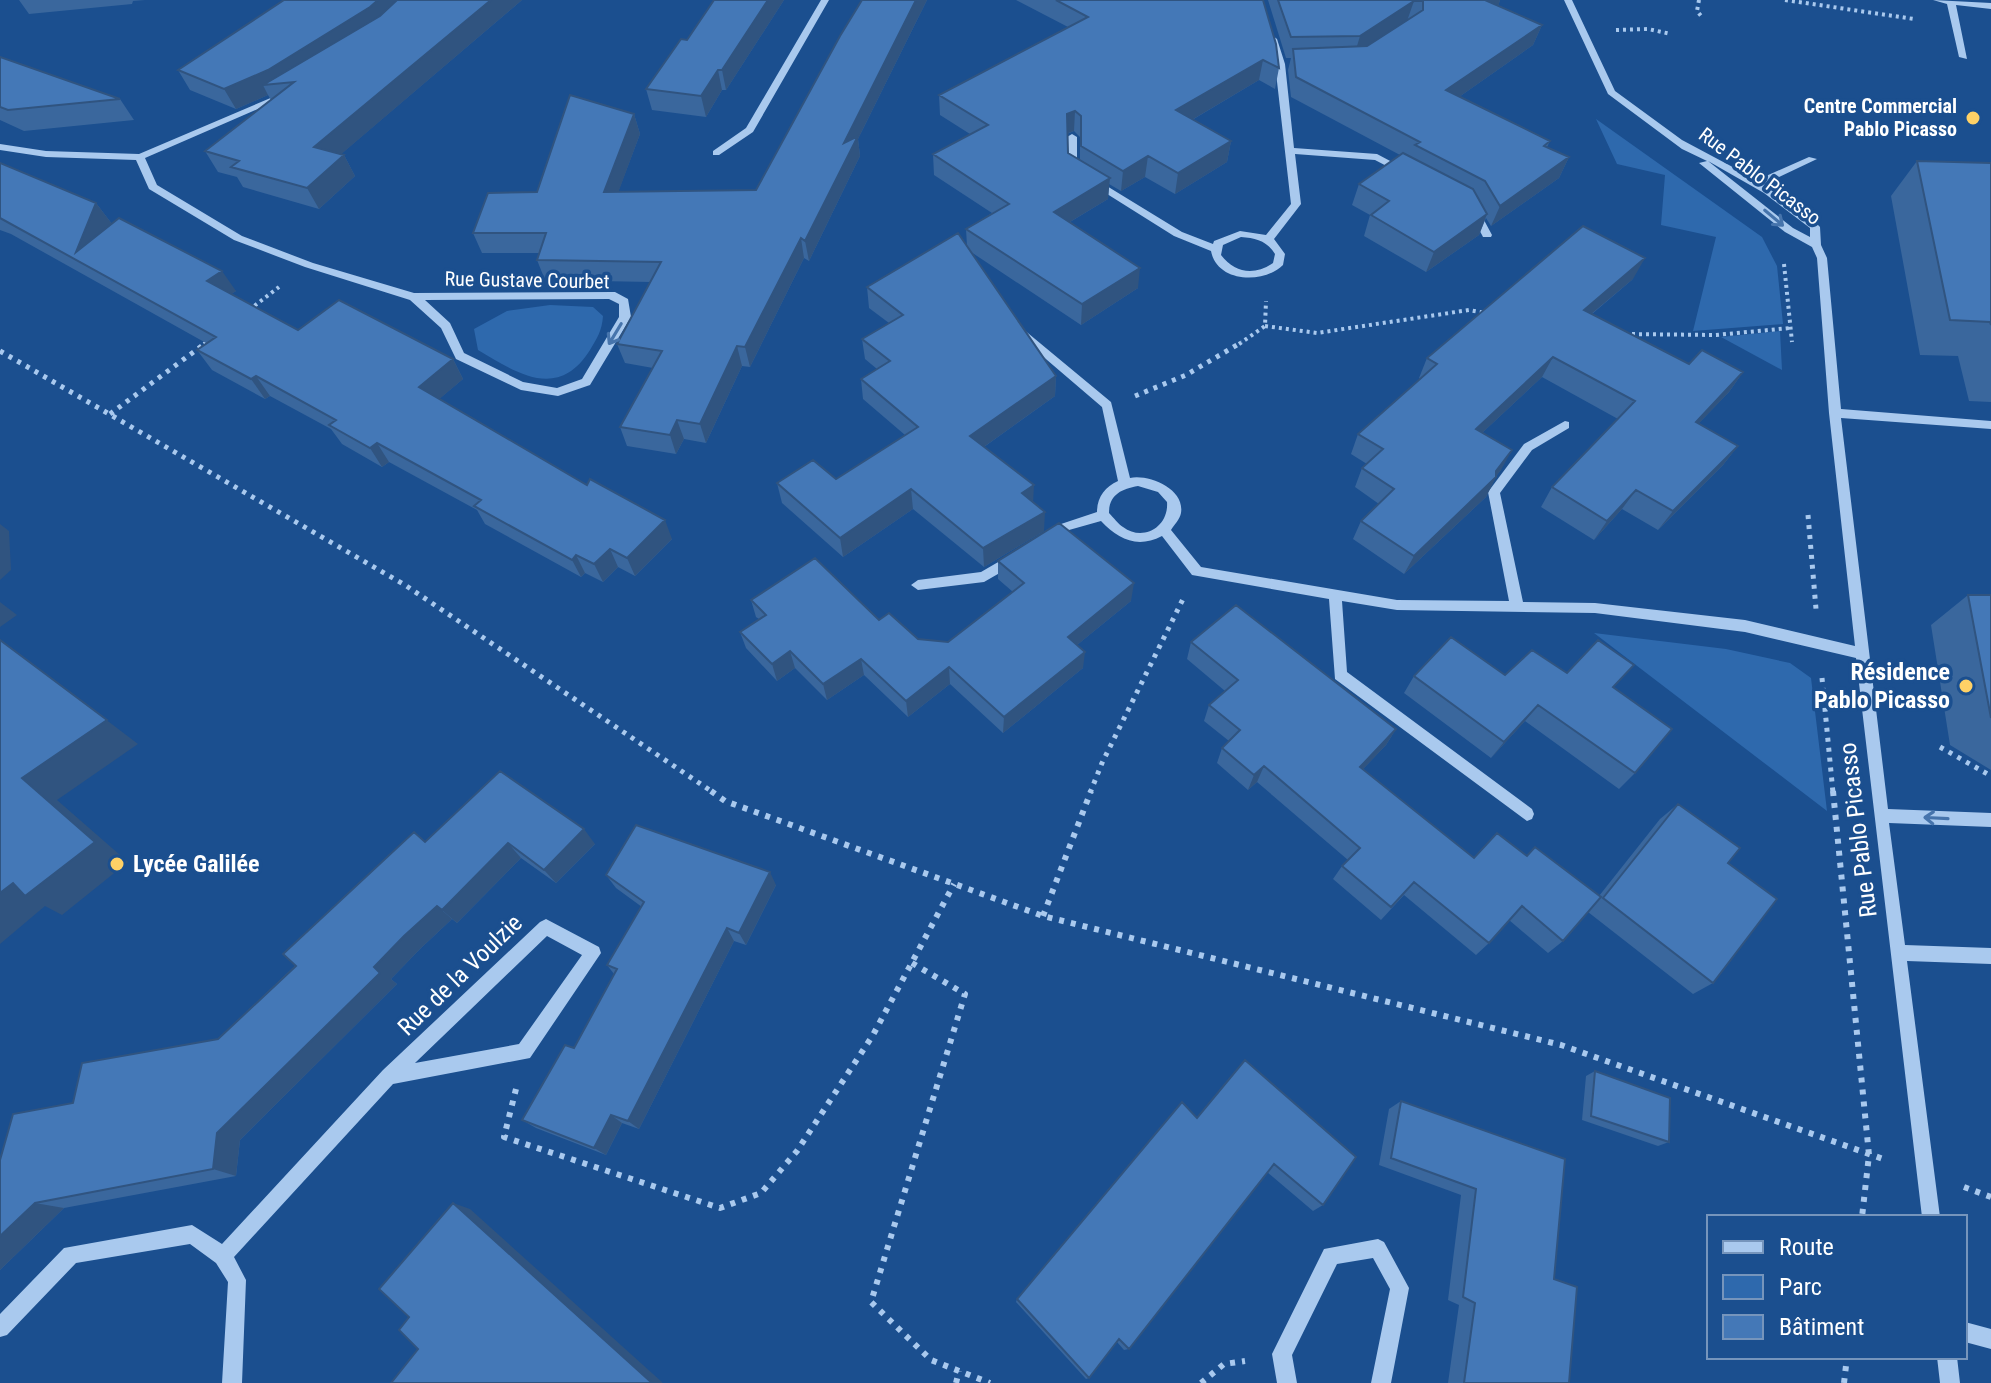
<svg xmlns="http://www.w3.org/2000/svg" width="1991" height="1383" font-family="'Roboto Condensed',sans-serif">
<style>
.green{fill:#2e69ad}
.lines{fill:none;stroke-linecap:round;stroke-linejoin:round}
.path-far2{stroke:#a9c9ee;stroke-width:4;stroke-dasharray:3 4;stroke-linecap:butt}
.path-far1{stroke:#a9c9ee;stroke-width:5;stroke-dasharray:4 6;stroke-linecap:butt}
.path{stroke:#a9c9ee;stroke-width:6;stroke-dasharray:5 7;stroke-linecap:butt}
.minor{fill:#a9c9ee;fill-rule:evenodd}
.wall{fill:#3a679d;fill-rule:evenodd}
.shaded-wall{fill:#305480}
.building{fill:#4478b7;stroke:#305480;stroke-width:2}
.oneway{stroke:#4674ac}
.poi-dot{fill:#ffd166;stroke:#1b4f8f;stroke-width:3}
.labels{text-anchor:middle;dominant-baseline:central;stroke-width:7;stroke-linejoin:round;paint-order:stroke}
.far-poi-label{font-size:20px;font-weight:bold;fill:#fff;stroke:#1b4f8f;text-anchor:end}
.far-street-label{font-size:20px;fill:#fff;stroke:#1b4f8f}
.poi-label{font-size:24px;font-weight:bold;fill:#fff;stroke:#1b4f8f;text-anchor:end}
.street-label{font-size:24px;fill:#fff;stroke:#1b4f8f}
</style>
<rect width="100%" height="100%" fill="#1b4f8f"/>
<path class="green" d="M1596,119L1762,237L1777,266L1783,324L1693,331L1716,237L1661,225L1665,175L1617,164Z
M550,305L593,307L603,316C602,331 597,338 590,350C558,401 517,373 478,350L474,329L507,311Z
M1780,331L1782,370L1721,337Z
M1594,633L1726,649L1790,663L1811,678L1827,811Z"/>
<g class="lines">
<path class="path-far2" d="M1699,0L1697,11L1702,17
M1785,0L1914,19
M1616,30L1648,29L1671,34
M1784,264L1792,342
M249,310L279,287
M1265,326L1317,333L1469,310L1485,313
M1625,334L1716,335L1790,328
M204,344L209,340
M1239,344L1265,326L1266,301"/>
<path class="path-far1" d="M0,351L405,585L714,793
M1135,396L1186,375L1242,342
M110,414L207,342
M1808,515L1816,609
M1822,678L1833,793
M1940,747L1991,776
M1090,793L1102,763L1184,597"/>
<path class="path" d="M711,791L725,801L1043,916L1561,1045L1886,1160
M1833,791L1869,1155L1862,1217
M1043,916L1091,791
M912,963L965,994L871,1302L931,1360L990,1383
M516,1089L504,1137L720,1208L761,1193L797,1151L873,1035L954,884
M1964,1187L1991,1197
M956,1383L959,1371
M1201,1383L1224,1364L1245,1361
M1844,1383L1847,1357"/>
<path class="minor" d="M821,0H829L753,132L719,155H713V151L746,128Z
M1564,0H1572L1615,91L1682,140L1757,180L1809,157L1817,159L1764,184L1804,211L1820,227L1821,245L1827,258L1841,409L1991,421V429L1841,418L1888,809L1991,813V827L1889,823L1905,945L1991,948V964L1907,961L1940,1217H1922L1856,658L1745,632L1595,613L1397,610L1342,601L1347,672L1532,809L1534,814L1532,819L1527,821L1335,679L1329,599L1192,575L1162,536C1137,549 1118,539 1101,521L1069,530L1050,541L1044,536L1061,524L1097,512C1097,497 1105,487 1118,481L1102,407L1019,336V330L1023,329L1111,402L1130,478C1149,474 1185,489 1181,513C1180,519 1174,525 1171,530L1201,567L1397,600L1509,601L1488,492L1524,444L1565,421L1569,422V428L1532,450L1500,493L1523,602L1595,603L1745,620L1855,646L1829,413L1817,258L1812,247L1785,232L1699,163L1707,161L1682,149L1608,94ZM1708,161L1764,193L1810,228V237L1793,228ZM1138,486L1158,492L1167,502C1169,527 1143,542 1123,527C1118,524 1114,518 1109,513C1109,495 1121,489 1138,486Z
M1933,0L1991,3V9L1956,5L1967,59L1959,57L1947,4Z
M1273,36L1277,39L1285,64L1294,148L1377,154L1409,171L1400,173L1375,160L1295,154L1301,204L1274,239L1285,254L1283,265C1264,284 1217,283 1211,251L1174,236L1088,182L1097,180L1182,232L1213,244L1214,241L1240,231L1266,235L1291,204L1275,64L1269,39ZM1241,237C1256,238 1267,241 1275,254L1273,263C1254,276 1235,273 1221,255L1223,245Z
M280,94L288,96L145,158L157,185L242,236L313,263L414,293L615,292L628,299L631,317L590,385L558,396L521,390L456,359L441,328L410,300L305,267L234,240L149,189L136,160L46,157L0,150V144L46,151L139,154ZM609,299L619,304V317L582,379L557,388L523,382L464,353L450,323L425,300Z
M1072,134L1077,137V168L1081,171L1076,174L1067,169V137Z
M1474,208L1478,209L1492,235L1491,237H1483L1482,235L1469,211Z
M1012,554L1017,555L1018,559L1017,563L984,582L918,590L911,585L918,580L981,572Z
M546,919L599,947L601,953L530,1058L393,1084L234,1257L246,1280L242,1383H222L228,1282L216,1263L190,1244L76,1263L7,1335L0,1337V1314L64,1248L192,1225L222,1244L383,1070L540,922ZM547,936L582,955L519,1044L415,1063Z
M1378,1239L1384,1242L1409,1288L1391,1383H1371L1390,1289L1373,1258L1337,1264L1292,1355L1297,1383H1277L1272,1354L1324,1249Z
M1965,1322L1991,1329V1349L1965,1342Z
M1937,1357H1957L1960,1383H1940Z"/>
</g>
<path class="wall" d="M19,0H145L133,1L132,4L29,14Z
M522,0L341,154L344,155L355,176L319,209L243,187L237,177L218,172L205,151L271,100L268,95L236,109L190,90L178,70Z
M714,0H784L726,90H722L706,117L652,110L646,89L687,40Z
M862,0H927L858,139L860,156L809,261L804,258L750,367L742,366L706,443L684,439L676,454L627,446L620,427L653,368L625,363L617,344L651,282L545,280L537,260L539,253H482L473,233L537,192L634,114L640,134L618,192L756,190Z
M1016,0H1263L1279,68L1275,89L1259,80L1192,120L1231,141L1227,162L1175,194L1145,177L1121,191L1109,184L1108,199L1070,222L1138,288L1081,325L971,252L1056,376L1055,396L984,447L1033,501L1044,531L984,567L913,509L843,557L782,503L777,483L836,479L905,435L863,399L861,379L877,369L865,359L862,339L889,323L869,308L867,287L967,246L966,229L992,213L934,175L933,154L970,134L940,115L939,95L1068,27ZM1074,131L1080,137V160L1068,153L1067,134Z
M1268,0H1500L1498,6L1542,25L1533,45L1459,97L1550,141L1547,147L1569,157L1559,178L1491,226L1486,218L1479,235L1426,272L1364,236L1370,215L1352,205L1359,184L1400,155L1291,97L1288,70L1291,58H1286Z
M0,57L120,99L134,120L24,131L0,120Z
M1917,161L1991,163V402L1969,401L1958,356L1920,355L1891,196Z
M0,163L96,203L112,224L236,291L231,294L298,330L453,359L463,379L439,399L672,539L635,576L618,567L603,582L585,573L581,577L485,524L477,510L389,462L382,467L342,444L331,429L270,396L265,399L212,370L197,350L206,343L11,234L0,230Z
M1633,279L1592,314L1689,364L1743,372L1729,392L1698,424L1738,446L1723,465L1658,530L1622,509L1594,540L1541,507L1552,487L1618,419L1542,377L1482,433L1501,470L1496,476L1486,497L1404,574L1353,539L1361,521L1379,504L1355,487L1362,468L1367,464L1351,454L1358,434L1420,379L1419,378L1427,358Z
M998,561L1131,601L1077,645L1083,668L1003,733L950,684L908,717L864,675L827,700L795,668L777,681L746,648L740,632L759,619L756,617L751,600L879,620L918,639L948,642L1013,592L998,579Z
M1968,595H1991V770L1950,745L1931,625Z
M1191,642L1396,729L1386,745L1363,769L1474,858L1526,856L1535,847L1599,896L1660,819L1678,804L1728,863L1713,983L1693,994L1588,912L1563,941L1548,953L1509,920L1489,943L1476,955L1404,895L1381,920L1333,879L1342,866L1348,860L1257,782L1248,790L1217,763L1222,748L1229,741L1204,721L1209,705L1225,691L1187,659Z
M1567,673L1613,688L1635,773L1619,789L1525,721L1491,758L1404,693L1414,676L1505,675Z
M425,842L595,844L556,883L521,858L457,923L452,919L420,949L391,979L397,984L240,1140L236,1176L64,1208L0,1270V1160L73,1103L218,1039Z
M606,875L776,885L746,945L734,941L639,1129L622,1123L606,1155L536,1128L522,1120L574,1048L614,974L607,965L642,907L616,888Z
M1245,1060L1323,1205L1313,1211L1267,1172L1129,1349L1124,1350L1117,1342L1089,1378L1086,1379L1016,1302L1017,1299L1197,1118Z
M1595,1071L1669,1142L1658,1146L1582,1120L1586,1076Z
M1401,1101L1554,1279L1569,1383H1448L1459,1305L1448,1300L1461,1195L1379,1165L1389,1109Z"/>
<path class="shaded-wall" d="M378,0H410L263,85L268,95L236,109L224,89Z
M491,0H522L325,168L314,147Z
M768,0H784L726,90L722,70Z
M916,0H927L858,139L860,156L809,261L805,241L844,143Z
M1484,0H1500L1498,7Z
M1414,1L1407,21L1354,56L1360,36Z
M1542,25L1533,45L1439,111L1446,90Z
M1263,60L1259,80L1173,131L1176,110Z
M718,70L722,90L706,117L701,96Z
M1075,111L1074,131L1065,134L1067,114Z
M634,114L640,134L611,212L604,192Z
M1231,141L1227,162L1175,194L1178,173Z
M344,155L355,176L319,209L307,188Z
M1148,156L1145,177L1121,191L1123,171Z
M1569,157L1559,178L1491,226L1500,206Z
M1110,178L1108,199L1053,232L1054,212Z
M96,203L112,224L76,252Z
M1487,214L1479,235L1426,272L1434,252Z
M801,238L804,258L750,367L745,347Z
M1645,258L1633,279L1572,330L1584,310Z
M1140,268L1138,288L1081,325L1082,304Z
M222,271L236,291L221,301L207,281Z
M737,346L742,366L706,443L700,424Z
M1553,357L1542,377L1466,448L1476,429Z
M453,359L463,379L430,407L419,387Z
M1743,372L1729,392L1681,442L1696,422Z
M256,376L270,396L265,399L251,379Z
M1056,376L1055,396L971,456L970,436Z
M677,420L684,439L676,454L670,435Z
M377,443L389,462L382,467L370,448Z
M1738,446L1723,465L1658,530L1673,511Z
M1512,450L1501,470L1492,481L1496,477L1486,497L1404,574L1414,556L1496,471Z
M1034,485L1033,504L1022,493Z
M911,489L913,509L843,557L840,538Z
M1636,490L1622,509L1594,540L1607,521Z
M1045,512L1044,531L984,567L983,548Z
M665,520L672,539L635,576L627,558Z
M0,524L9,531L11,570L0,580Z
M610,549L618,567L603,582L594,564Z
M576,555L585,573L581,577L572,560Z
M1134,583L1131,601L1066,654L1068,637Z
M0,602L17,615L0,627Z
M0,639L138,744L57,800L128,862L62,915L45,906L0,944V893L22,778Z
M790,651L795,668L777,681L772,664Z
M1085,652L1083,668L1003,733L1004,717Z
M861,659L864,675L827,700L823,684Z
M949,667L950,684L908,717L906,701Z
M1538,705L1525,721L1491,758L1504,742Z
M1396,729L1386,745L1351,782L1360,767Z
M1264,766L1257,782L1248,790L1254,775Z
M584,829L595,844L556,883L544,870Z
M508,843L521,858L457,923L442,910Z
M770,872L776,885L746,945L739,933Z
M437,906L452,919L420,949L391,979L397,984L240,1140L236,1176L213,1169L217,1133L404,936Z
M727,928L734,941L639,1129L628,1121Z
M611,1115L622,1123L606,1155L594,1148Z
M35,1203L64,1208L0,1270V1236Z
M453,1203L470,1209L663,1383H652Z"/>
<path class="building" d="M284,0H378L370,7L268,70L224,89L178,70Z
M397,0H491L314,147L344,155L307,188L231,167L239,161L205,151L294,82L263,85L380,16Z
M714,0H768L722,70H718L701,96L646,89L681,39L687,40Z
M862,0H916L844,143L858,136L805,241L801,238L745,347L737,346L700,424L677,420L670,435L620,427L662,351L617,344L661,262L537,260L546,233H473L488,193L537,192L570,95L634,114L604,192L756,190L840,36Z
M1056,0H1263L1276,44L1279,68L1263,60L1176,110L1231,141L1178,173L1148,156L1123,171L1081,146V116L1075,111L1067,114L1068,153L1110,178L1054,212L1140,268L1082,304L966,229L1009,204L933,154L988,125L939,95L1088,17Z
M1278,0H1485L1542,25L1446,90L1550,141L1544,146L1569,157L1500,206L1485,181L1415,145L1420,142L1296,77L1293,49L1367,46L1423,10V1H1414L1360,36L1291,37Z
M0,57L120,99L8,110L0,107Z
M1403,153L1473,189L1487,214L1434,252L1371,215L1389,201L1359,184Z
M1917,161L1991,163V325L1990,322L1950,320Z
M0,163L96,203L76,252L119,218L222,271L207,281L298,330L339,300L453,359L419,387L587,485L590,479L665,520L627,558L610,549L594,564L576,555L572,560L474,506L481,500L377,443L370,448L329,425L336,420L256,376L251,379L197,350L216,337L0,218Z
M1583,226L1645,258L1584,310L1689,364L1702,350L1743,372L1696,422L1738,446L1673,511L1636,490L1607,521L1552,487L1635,401L1553,357L1476,429L1512,450L1496,471V477L1414,556L1361,521L1394,489L1362,468L1383,449L1358,434L1437,364L1427,358Z
M958,233L1056,376L970,436L1034,485L1022,493L1045,512L983,548L911,489L840,538L777,483L813,460L836,479L918,427L861,379L890,361L862,339L903,315L867,287Z
M1059,523L1134,583L1068,637L1085,652L1004,717L949,667L906,701L861,659L823,684L790,651L772,664L740,632L766,615L751,600L815,558L879,620L889,613L918,639L948,642L1024,583L998,561Z
M1968,595H1991V718Z
M1236,605L1396,729L1360,767L1474,858L1497,833L1527,856L1535,847L1601,897L1563,941L1522,906L1489,943L1414,882L1391,907L1342,866L1360,848L1264,766L1254,775L1222,748L1240,730L1209,705L1238,680L1191,642Z
M1451,637L1505,675L1532,650L1567,673L1598,640L1634,665L1613,687L1672,729L1635,773L1538,705L1504,742L1414,676Z
M0,640L107,720L22,778L95,842L25,896L13,883L0,893Z
M500,771L584,829L544,870L508,843L442,910L437,906L404,936L374,967L380,973L217,1133L213,1169L35,1203L0,1236V1160L13,1114L73,1103L82,1063L218,1039L296,966L283,954L414,832L425,842Z
M1678,804L1740,848L1728,863L1777,899L1713,983L1603,898Z
M636,825L770,872L739,933L727,928L628,1121L611,1115L594,1148L522,1120L565,1045L574,1048L617,969L607,965L644,902L606,875Z
M1245,1060L1356,1157L1323,1205L1274,1164L1129,1349L1119,1339L1089,1378L1017,1299L1182,1102L1197,1118Z
M1595,1071L1670,1098L1669,1142L1591,1116Z
M1401,1101L1565,1159L1554,1279L1577,1287L1569,1383H1464L1475,1303L1463,1297L1476,1189L1391,1158Z
M453,1203L652,1383H391L418,1349L399,1330L409,1317L379,1289Z"/>
<defs><path id="oneway-shaft" d="M-6 0H5M1.5-3L5.5 0L1.5 3" fill="none" stroke-width="1.6" stroke-linecap="round" stroke-linejoin="round" transform="scale(2)"/></defs>
<g class="oneway">
<use href="#oneway-shaft" transform="translate(1774 218) rotate(40)"/>
<use href="#oneway-shaft" transform="translate(615 334) rotate(121)"/>
<use href="#oneway-shaft" transform="translate(1936 818) rotate(-177)"/>
</g>
<g class="poi-dot">
<circle cx="1973" cy="118" r="8"/>
<circle cx="1966" cy="686" r="8"/>
<circle cx="117" cy="864" r="8"/>
</g>
<g class="labels">
<g class="far-poi-label">
<text x="1957" y="106">Centre Commercial<tspan x="1957" dy="23">Pablo Picasso</tspan></text>
</g>
<g class="far-street-label">
<text transform="translate(1760 176) rotate(37)">Rue Pablo Picasso</text>
<text transform="translate(527 280) rotate(1)">Rue Gustave Courbet</text>
</g>
<g class="poi-label">
<text x="1950" y="672">Résidence<tspan x="1950" dy="28">Pablo Picasso</tspan></text>
<text x="133" y="864" text-anchor="start">Lycée Galilée</text>
</g>
<g class="street-label">
<text transform="translate(1858 830) rotate(-97)">Rue Pablo Picasso</text>
<text transform="translate(460 975) rotate(-44)">Rue de la Voulzie</text>
</g>
</g>
<rect x="1707" y="1215" width="260" height="144" fill="#1b4f8f" stroke="#7695bc" stroke-width="2"/>
<rect x="1723" y="1241" width="40" height="12" fill="#a9c9ee" stroke="#7695bc" stroke-width="2"/>
<text x="1779" y="1255" font-size="24" fill="#ffffff">Route</text>
<rect x="1723" y="1275" width="40" height="24" fill="#2e69ad" stroke="#7695bc" stroke-width="2"/>
<text x="1779" y="1295" font-size="24" fill="#ffffff">Parc</text>
<rect x="1723" y="1315" width="40" height="24" fill="#4478b7" stroke="#7695bc" stroke-width="2"/>
<text x="1779" y="1335" font-size="24" fill="#ffffff">Bâtiment</text>
</svg>
